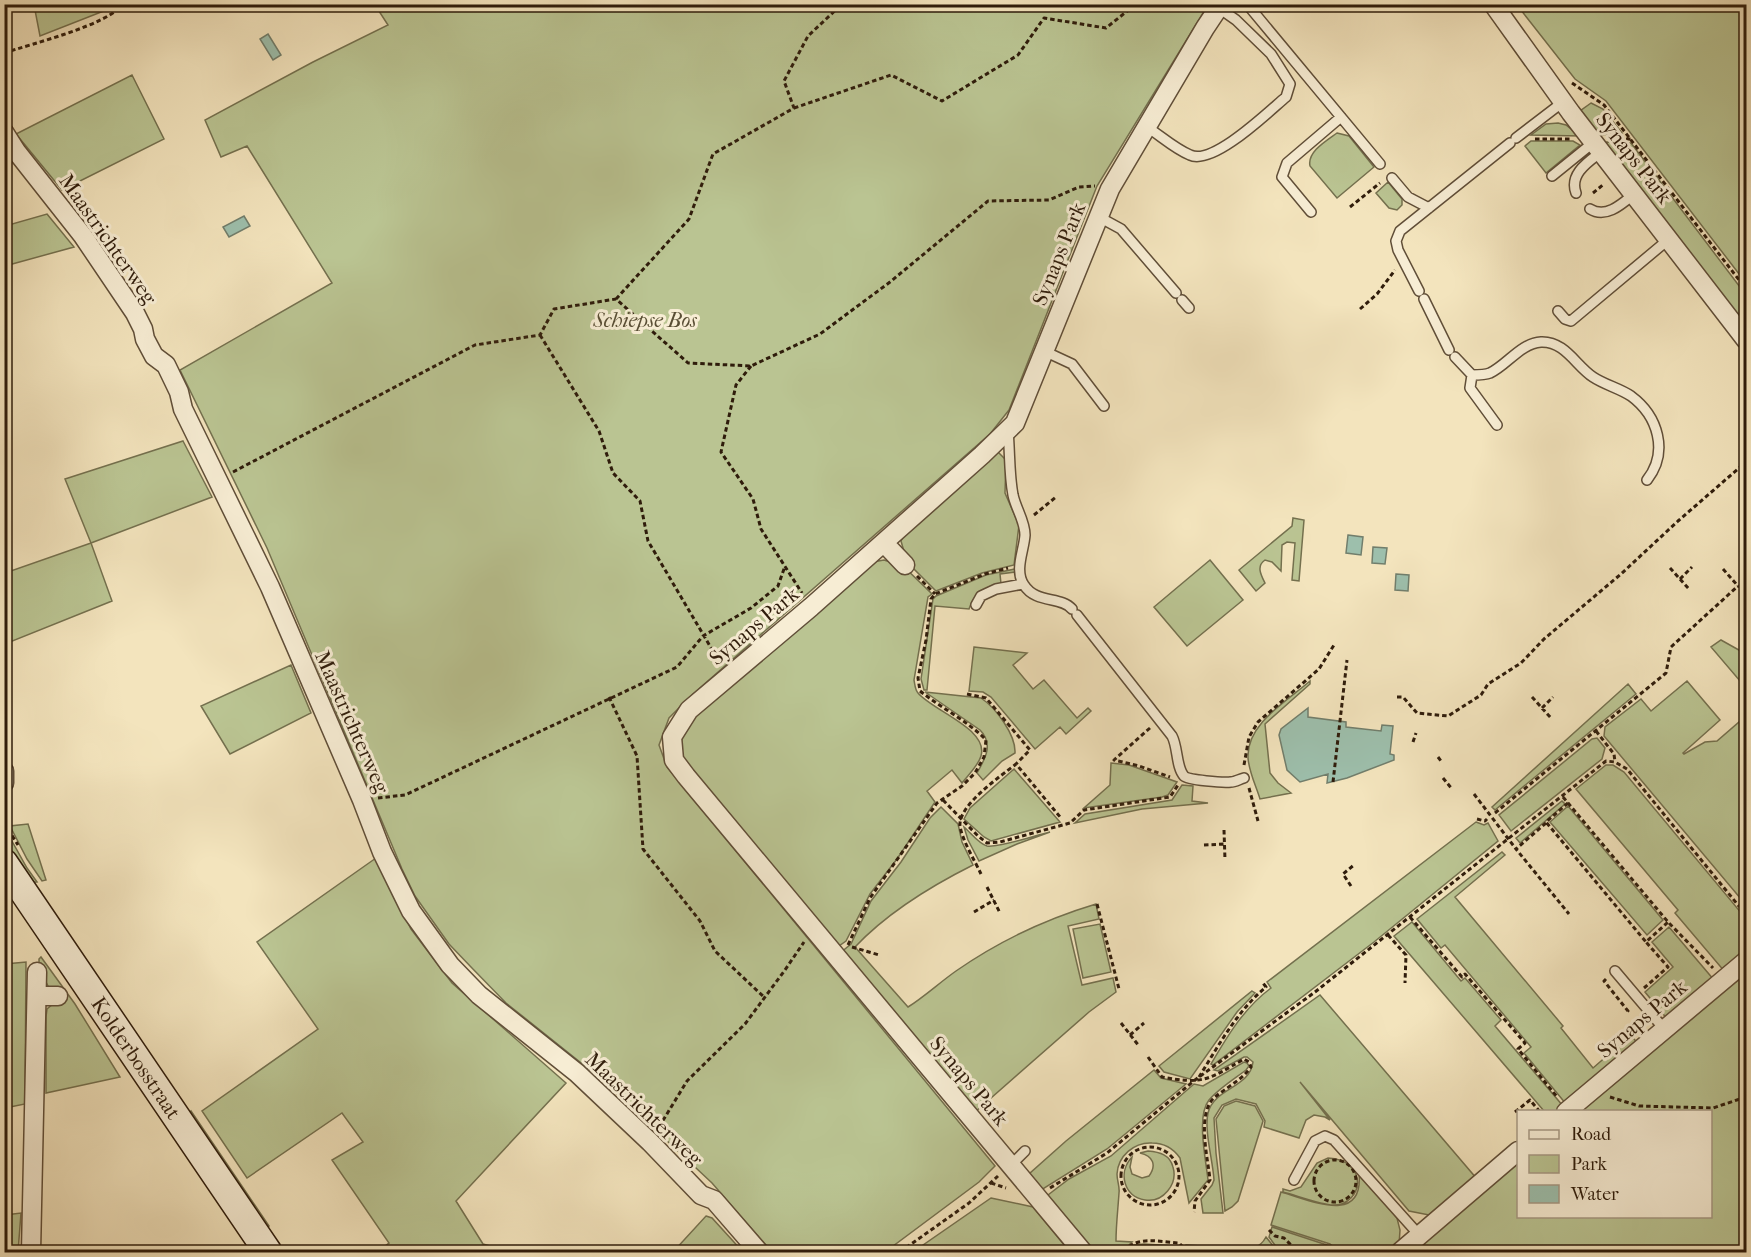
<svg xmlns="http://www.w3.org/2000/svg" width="1751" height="1257" font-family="'IM FELL French Canon',serif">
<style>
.green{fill:#bac492;stroke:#74704e;stroke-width:1.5}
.water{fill:#9dbfac;stroke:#717e6c;stroke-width:1.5}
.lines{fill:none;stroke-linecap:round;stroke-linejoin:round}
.lane-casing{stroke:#604e38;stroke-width:12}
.street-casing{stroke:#604e38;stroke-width:21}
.secondary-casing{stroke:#2f1c0b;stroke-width:30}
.path{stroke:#2f1c0b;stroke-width:3;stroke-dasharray:4.5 3;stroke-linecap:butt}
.lane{stroke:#f7edd4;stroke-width:9}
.street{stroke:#f7edd4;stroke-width:18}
.secondary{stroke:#f7edd4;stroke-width:27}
.labels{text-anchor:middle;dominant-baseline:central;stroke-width:6;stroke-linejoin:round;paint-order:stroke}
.street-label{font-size:21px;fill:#2f1c0b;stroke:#f7edd4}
.park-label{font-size:21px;font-style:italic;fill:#594e34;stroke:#f7edd4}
</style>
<rect width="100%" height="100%" fill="#f3e4bd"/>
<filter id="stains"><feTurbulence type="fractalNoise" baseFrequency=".00333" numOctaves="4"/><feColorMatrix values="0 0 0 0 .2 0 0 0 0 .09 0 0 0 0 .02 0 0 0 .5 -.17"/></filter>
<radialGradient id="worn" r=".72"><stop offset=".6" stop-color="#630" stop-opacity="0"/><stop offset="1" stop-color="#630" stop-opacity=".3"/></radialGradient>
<path class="green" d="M34,5V4L119,5L40,36Z
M375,5H1208L1097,186L1009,410L990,434L693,694L669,718L659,745L667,767L995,1166L979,1182L885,1252H772L712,1183L600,1078L506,1003L471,967L449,944L415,896L402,869L267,548L180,370L332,283L247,146L221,157L205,120L313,62L388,25Z
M1517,5H1746V283L1606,101L1575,79Z
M132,75L164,139L62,190L16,134Z
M1591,103L1603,109L1622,133L1600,135L1580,111Z
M1558,123L1566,125L1580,136L1531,135L1546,124Z
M1337,133L1349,136L1374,167L1337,198L1310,166C1307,152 1326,141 1337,133Z
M1531,141H1573L1580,145L1546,173L1525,146Z
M1605,142L1631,143L1746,295V326Z
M1388,182L1402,199V205L1397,210L1389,208L1376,193Z
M47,214L74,247L5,266V226Z
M183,441L212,497L91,543L112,601L5,644V573L91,543L65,479Z
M997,451L1006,460L1005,493L1019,525L1014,565L982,573L936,591L907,562L901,541L907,529Z
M1293,518L1304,520L1299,581L1292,580L1295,543L1287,542L1282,545L1281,571L1272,562L1265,560C1256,566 1261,575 1265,583L1256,591L1239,570L1292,526Z
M884,560L903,566L932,594L928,597L914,680C915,685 915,690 918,693C933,711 989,729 981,756C978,766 968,775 962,783L952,770L927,791L935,802L897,859L870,894L846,941L836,948L690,774C678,749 677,747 688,722L867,563Z
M1210,560L1243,600L1187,646L1154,607Z
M1015,569V572L1000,574L1001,584C986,588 974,592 969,609L935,606L927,690H924L921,679L933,599L936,596L986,575Z
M1721,640L1746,654V688L1711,647Z
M974,647L1027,653L1013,665L1033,689L1044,680L1077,718L1088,708L1091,711L1066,734L1060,727L1035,749L991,697L983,692L969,691Z
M291,665L311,713L230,754L201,706Z
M1310,681V684L1265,724L1270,773L1278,783L1291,793L1260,799C1256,786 1249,772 1248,758C1246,724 1287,701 1310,681Z
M1687,681L1720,720L1683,753L1684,754L1705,742L1717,741L1746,716V905L1604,736L1605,727L1641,699L1651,711Z
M1628,684L1636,694L1495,810L1492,807Z
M925,692L981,698C996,708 1016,735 1015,753L1002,761L983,780L977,773C985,759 994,744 980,730Z
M1597,738L1605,748L1602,759L1511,831L1499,815L1592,739Z
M1111,763L1129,765L1177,782L1168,795L1162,797L1084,808L1110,785Z
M1606,765H1613L1624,772L1742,914L1746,916V953L1725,972L1675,913L1678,910L1576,789Z
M1014,769L1060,822L991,841L984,837L964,819L970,808Z
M1182,785L1193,786L1192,801L1208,803L1142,809L1075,823L1085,814L1172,800Z
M1562,801L1565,804L1520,843L1516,838Z
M1568,806L1663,920L1647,935L1550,822Z
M941,807L958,824L962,842L973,865C931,886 887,913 855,947L908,1007C924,997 939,983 956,971C999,941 1046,919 1096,904L1099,919L1068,926L1082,985L1113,978L1116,992L1089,1012L974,1113L840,953L851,944L871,901L901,862L930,818Z
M1476,822L1484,825L1488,823L1498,841L1374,942L1213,1065L1211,1064C1228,1035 1244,1008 1271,988L1267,982Z
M28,824L46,880L42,881L27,859L10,826Z
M964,827C971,833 979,844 987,846C1000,848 1036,835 1050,832L1017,844L979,861L968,840Z
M8,834L27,868L37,882L29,883L12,856Z
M1502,852L1505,855L1455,897L1563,1026L1561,1028L1593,1068L1631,1035L1638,1044L1566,1104L1524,1053L1531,1047L1445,945L1441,948L1417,919Z
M376,858L411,929L452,983L566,1083L456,1201L483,1244L500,1249L502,1252H377L389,1243L332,1160L363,1142L342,1113L247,1178L202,1111L318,1029L257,942Z
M1412,922L1461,981L1465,978L1501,1020L1495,1026L1563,1106L1557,1111H1544L1394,936Z
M1100,924L1111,972L1083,978L1073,929Z
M1669,927L1714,980L1668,1020L1645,992L1673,967L1652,942Z
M41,957L75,1004L120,1077L46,1093V1017L47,1009L53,1004C52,999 51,993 49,988C43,974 39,978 39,959Z
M26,962L25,1104L5,1108V964Z
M1746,970V1252H1412L1518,1162V1216H1710V1112L1578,1111Z
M1252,991L1255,993L1237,1012L1190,1079L1164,1072L1159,1066Z
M1320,995L1477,1179L1434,1216L1409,1211L1300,1082L1330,1120L1325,1117L1314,1115L1306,1120L1299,1138L1264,1127L1265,1121L1256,1104L1236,1099L1222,1105L1214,1118L1216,1153L1223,1213H1203L1201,1199L1212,1185L1214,1180C1213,1161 1204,1131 1208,1113C1214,1088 1250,1088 1253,1062L1247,1057H1244L1218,1071L1214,1070Z
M1244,1062L1247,1063L1249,1066L1246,1070C1234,1079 1218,1089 1209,1100C1196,1116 1206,1160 1208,1180L1189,1203L1180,1158C1173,1148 1163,1143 1152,1143C1134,1142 1118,1156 1117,1174C1117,1181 1120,1187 1119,1193C1118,1209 1116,1225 1116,1241L1132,1242L1122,1252H1089L1044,1198L1069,1179L1111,1156L1194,1084L1203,1086Z
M1154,1070L1161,1078L1186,1084L1107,1149L1038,1192L1029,1174L1066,1141Z
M1236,1101L1255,1106L1263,1121L1238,1201L1232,1207L1225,1211L1216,1119L1224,1106Z
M191,1111L269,1226L265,1228L189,1113Z
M1148,1151C1160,1152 1170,1155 1173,1167C1178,1184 1163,1203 1145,1200C1123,1196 1118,1172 1132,1157L1130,1167L1132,1174L1142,1178L1149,1176C1157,1165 1153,1156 1140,1153Z
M1328,1158C1369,1160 1364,1205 1333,1205C1322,1205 1295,1195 1283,1192V1189L1290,1191L1301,1187L1317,1163Z
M1359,1173L1397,1218L1400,1230L1399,1245L1390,1252H1340L1330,1244L1271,1225L1281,1192C1310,1200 1364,1226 1359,1173Z
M991,1198L1033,1207L1070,1252H913Z
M21,1213L18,1252H5V1215Z
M706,1216L712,1218L743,1252H673Z
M1272,1227L1333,1247L1338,1252H1280L1269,1237Z
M1266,1237L1278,1252H1239L1236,1248C1250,1249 1259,1250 1266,1237Z
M1144,1244L1175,1246L1178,1251V1252H1125L1134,1245Z
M1186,1245L1217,1247L1216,1252H1184Z"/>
<path class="water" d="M268,34L281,55L273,60L260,39Z
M244,216L250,226L229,237L223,227Z
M1348,535L1363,537L1361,555L1346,553Z
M1373,547L1387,548L1385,564L1372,563Z
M1396,574L1409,575L1408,591L1395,590Z
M1308,708V717L1346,722V727L1381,731L1382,725L1393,726L1390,754L1394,755V760L1347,778L1327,783L1328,774L1300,782L1287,770L1279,735L1281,729Z"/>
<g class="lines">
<defs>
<path id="lane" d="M1247,4L1380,164
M1147,127C1161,136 1175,149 1190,155C1213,166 1268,112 1286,97L1290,84L1271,54L1236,20L1219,8
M1516,138L1563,102
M1552,176L1594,142
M1392,178L1408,197L1429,208
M1576,193C1569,174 1588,162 1601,152
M1590,209C1606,219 1622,204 1634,194
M1311,212L1282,177L1287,163L1341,117
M1099,217L1121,229L1176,293
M1419,291L1398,250L1396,241L1400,231L1510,143
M1424,299L1449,350
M1182,300L1189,308
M1558,311L1565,319L1571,321L1669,239
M1044,351L1072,364L1104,406
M1455,357L1472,375C1478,375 1485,375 1490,373C1507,365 1521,343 1541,342C1565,341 1576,366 1593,377C1605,385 1619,388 1631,396C1658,416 1669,452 1647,480
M1472,375L1470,388L1497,425
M1008,431C1010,452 1009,474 1013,495C1016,509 1025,521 1025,535C1024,551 1014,570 1024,585C1036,604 1061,596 1072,609
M976,605L981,596L996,589L1023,584
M1077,615L1172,736C1178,747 1176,767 1184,776C1188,780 1223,783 1231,782C1235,782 1240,779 1244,778
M1615,971L1665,1030
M1010,1166L1025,1151
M1294,1180L1315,1141L1325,1136L1334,1140L1420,1236"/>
<path id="street" d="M1493,4L1571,113L1746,340
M4,132L16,151L83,236L135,313L143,329L145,339L154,356L166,365L179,392L183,409L270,587L362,800L382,852L411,911L450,965L479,995L577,1073L650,1142L701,1195L714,1200L759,1252
M884,543L905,565
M4,771V783
M37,996H58
M1566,1112L1746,961
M31,1252L37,972
M1083,1252L686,776L674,760L672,737L689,710L811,607L982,455L1015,423L1110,189L1205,28L1221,4
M1400,1252L1518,1151"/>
<path id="secondary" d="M4,863L268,1252"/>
</defs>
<use href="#lane" class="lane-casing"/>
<use href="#street" class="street-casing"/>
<use href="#secondary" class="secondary-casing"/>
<path class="path" d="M4,53C31,44 108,25 123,4
M1572,83L1604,105L1746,289
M794,108L891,75L942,101L1018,55L1044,18L1106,28L1136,4
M1535,139H1570
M1611,139H1631
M1593,193L1604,184
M1350,207L1380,183
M616,299L689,219L713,154L794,108L784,81L808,36L842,4
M1360,309L1377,294L1395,270
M540,335L599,431L613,473L640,501L648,541L720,663
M751,366L736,385L721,452L753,499L761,529L802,593
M233,472L475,345L540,335L554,309L616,299L688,363L751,366L820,334L890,282L988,201L1049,200L1079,187L1095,186
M1034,515L1056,497
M1670,568L1689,589
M1723,569L1738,586L1746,589
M917,576L935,594
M1680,579L1692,567
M967,694L986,698L1030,750L1016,764
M609,697L637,756L643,849L700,921L715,951L765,998
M1397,697H1403L1417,713L1448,716L1481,695L1488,684L1521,663L1544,639L1621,574L1678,521L1746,462
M1532,697L1551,718
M1542,708L1553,697
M1150,728L1114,760L1139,766L1170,777
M1596,731L1614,754L1615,762
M1413,742L1416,733
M1438,757L1441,761
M1244,765L1249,737L1258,722L1319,669L1334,645
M1443,778L1452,789
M1333,782L1347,660
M1249,788L1258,821
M1474,794L1516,849
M1563,797L1668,922L1713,968
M378,798L405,795L677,667L703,636L751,608L778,586L785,566
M943,800L978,836L987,843L1000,842L1070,823L1084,810L1170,797L1178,785
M1568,803L1546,822L1646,942
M1495,813L1666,673L1671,647L1738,586
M1477,819L1485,821L1487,819
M4,823L18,845
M1546,823L1516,849L1569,914
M1224,830L1225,860
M1204,845L1225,844
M981,874C975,861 962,840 960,826C958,805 1001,776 1016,764L1061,818
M1351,886L1343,874L1354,865
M987,887L1000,913
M1097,904L1119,989
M974,912L994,900
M1410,917L1462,977L1465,974L1525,1043L1518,1049L1558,1098
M1388,935L1406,955L1405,983
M848,945L870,898L937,803L962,786L975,773L984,757L986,740C968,721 941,708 920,691L918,678L926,640L931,599L935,594L985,574L1008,568
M852,947L879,955
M1606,979L1604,981L1628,1011L1627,1012
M1644,988L1668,967L1646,942L1668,922
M1121,1023L1139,1046
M1130,1035L1144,1023
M1618,1041L1642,1020
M1148,1057L1162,1077C1204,1085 1209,1079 1244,1059L1249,1062L1251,1067C1242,1080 1227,1087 1215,1097C1196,1113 1208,1158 1210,1180L1195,1201L1194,1212
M1199,1077C1219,1045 1237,1011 1266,987L1263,983
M1610,1097L1639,1106L1713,1108L1746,1097
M1515,1112L1530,1100L1540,1112
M659,1127L687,1081L745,1024L785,970L804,942
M1121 1176a29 29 0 1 1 58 0a29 29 0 1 1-58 0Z
M1314 1181a21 21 0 1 1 42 0a21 21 0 1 1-42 0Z
M991,1183L1006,1188
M1050,1188L1107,1153L1195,1080L1315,992L1606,761L1615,762L1627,769L1738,905L1746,912
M1269,1230L1275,1236L1284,1238L1294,1248L1305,1252
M1234,1250L1235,1252
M900,1252L969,1203L998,1176
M1124,1252C1136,1235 1160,1242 1179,1243L1182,1246L1180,1252
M1306,1252C1316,1245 1326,1245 1335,1252"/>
<use href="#lane" class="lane"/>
<use href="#street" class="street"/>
<use href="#secondary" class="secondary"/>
</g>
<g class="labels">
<g class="street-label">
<text transform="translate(1634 158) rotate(52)">Synaps Park</text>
<text transform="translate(108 239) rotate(55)">Maastrichterweg</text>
<text transform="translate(1059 254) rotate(-68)">Synaps Park</text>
<text transform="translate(754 626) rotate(-40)">Synaps Park</text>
<text transform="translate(352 722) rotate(66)">Maastrichterweg</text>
<text transform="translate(1642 1019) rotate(-40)">Synaps Park</text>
<text transform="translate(136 1058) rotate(56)">Kolderbosstraat</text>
<text transform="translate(969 1081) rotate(50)">Synaps Park</text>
<text transform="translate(644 1109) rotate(44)">Maastrichterweg</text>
</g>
<g class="park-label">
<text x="645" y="320">Schiepse Bos</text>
</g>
</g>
<rect width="1751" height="1257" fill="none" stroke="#f3e4bd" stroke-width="24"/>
<rect x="6" y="6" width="1739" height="1245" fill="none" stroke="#2f1c0b" stroke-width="3"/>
<rect x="12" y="12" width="1727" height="1233" fill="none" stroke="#2f1c0b" stroke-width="1.5"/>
<rect x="1517" y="1110" width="195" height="108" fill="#f7edd4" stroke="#a79984" stroke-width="1.5"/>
<rect x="1529" y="1130" width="30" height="9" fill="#f7edd4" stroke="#a79984" stroke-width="1.5"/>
<text x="1571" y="1140" font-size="18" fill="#2f1c0b">Road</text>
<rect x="1529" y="1155" width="30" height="18" fill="#bac492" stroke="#a79984" stroke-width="1.5"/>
<text x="1571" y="1170" font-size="18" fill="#2f1c0b">Park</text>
<rect x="1529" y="1185" width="30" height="18" fill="#9dbfac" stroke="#a79984" stroke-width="1.5"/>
<text x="1571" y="1200" font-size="18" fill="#2f1c0b">Water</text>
<rect width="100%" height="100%" filter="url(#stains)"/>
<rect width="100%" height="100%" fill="url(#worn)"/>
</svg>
